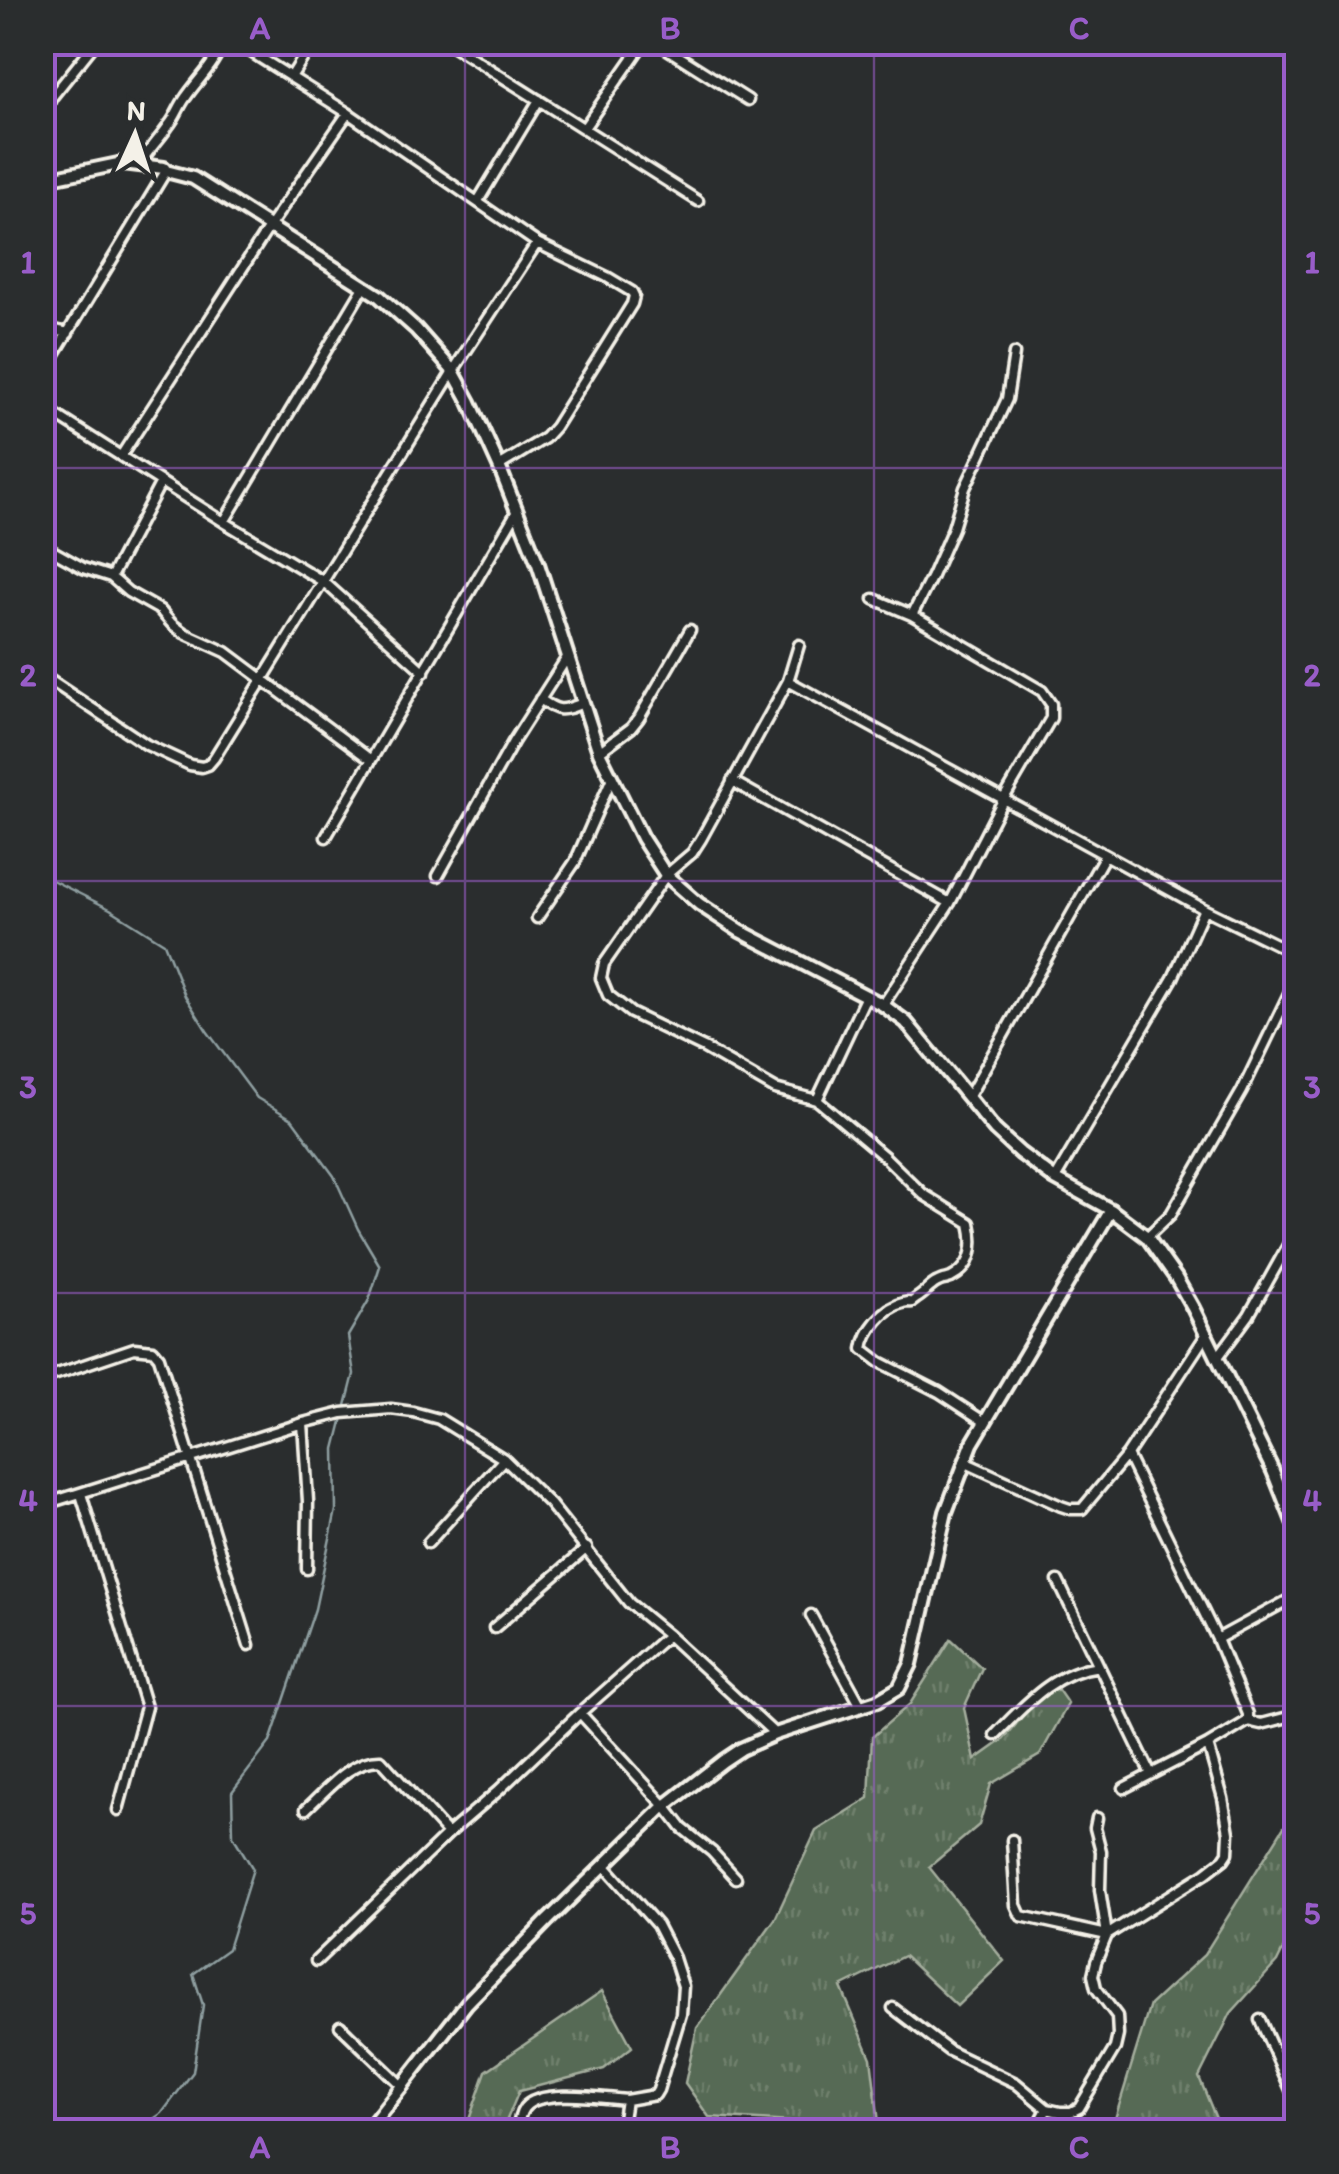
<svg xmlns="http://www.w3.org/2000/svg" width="1339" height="2174" font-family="Itim,sans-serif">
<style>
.grass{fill:url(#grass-tufts);stroke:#a5ae9e;stroke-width:2.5}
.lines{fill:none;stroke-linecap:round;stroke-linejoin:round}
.stream{stroke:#8f9fa1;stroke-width:2.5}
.street-casing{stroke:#f4f1e8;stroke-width:15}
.secondary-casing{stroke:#f4f1e8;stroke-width:18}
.street{stroke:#2a2d2e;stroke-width:8}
.secondary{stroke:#2a2d2e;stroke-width:10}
.grid{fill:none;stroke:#995dc9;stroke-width:2.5;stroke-opacity:0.55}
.neatline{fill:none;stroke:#995dc9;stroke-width:4}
.grid-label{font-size:32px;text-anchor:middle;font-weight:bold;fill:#995dc9}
</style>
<defs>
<pattern id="grass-tufts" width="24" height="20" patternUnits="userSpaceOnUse" patternTransform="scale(2.5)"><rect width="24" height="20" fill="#566a54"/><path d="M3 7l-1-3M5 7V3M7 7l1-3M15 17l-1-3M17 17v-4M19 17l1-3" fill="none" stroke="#6f806d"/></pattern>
</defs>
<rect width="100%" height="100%" fill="#2a2d2e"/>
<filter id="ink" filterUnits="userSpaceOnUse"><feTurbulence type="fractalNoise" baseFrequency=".01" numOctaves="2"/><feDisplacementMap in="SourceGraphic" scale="20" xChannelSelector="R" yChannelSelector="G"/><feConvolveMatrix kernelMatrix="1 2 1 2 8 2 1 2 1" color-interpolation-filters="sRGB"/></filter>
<g filter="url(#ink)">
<path class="grass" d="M951,1639L982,1668L964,1708L975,1760L1003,1740L1052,1681L1068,1704L1040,1755L991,1784L979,1825L929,1867L1004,1961L957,2006L904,1956L841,1987L871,2058L880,2131H791V2122L709,2117L685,2083L697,2028L775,1919L816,1831L869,1798L872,1737L910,1704Z
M1287,1822L1296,1827V1923L1277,1962L1231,2013L1199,2077L1217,2121L1239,2131H1108L1114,2122L1150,2005L1204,1955Z
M602,1991L632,2047L604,2069L519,2091L502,2131H465L486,2071Z"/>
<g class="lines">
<path class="stream" d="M42,875L110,909L164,943L185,996L207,1031L257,1098L292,1119L334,1176L358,1229L380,1266L369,1300L348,1336L354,1374L335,1449L336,1510L315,1609L270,1742L232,1792L233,1836L253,1869L228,1949L193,1974L203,2005L193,2072L162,2113L135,2132"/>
<defs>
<path id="street" d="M235,42L348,113L537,243L607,277L632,292L634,296L632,304L555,427L545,438L499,466
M447,42L698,201
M656,42L748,100
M291,77L313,42
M42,118L52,97L96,42
M584,128L644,42
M139,165C148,150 160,139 169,125C176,117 179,106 186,97C198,79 216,64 222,42
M478,201L539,100
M42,327L68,333
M42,375L166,171
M42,406L224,522L324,582L424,672
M121,456L269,227L348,113
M224,522L364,287
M42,545L83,568L111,577L128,592L160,610L172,624L184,633L226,652L371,760
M111,577L161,482
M874,599L912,615L1042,691L1051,704V718L1003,800L950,903
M912,615L932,576L953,528L965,488L1007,399L1014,354
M799,645L788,681L701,839L692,853L666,875L604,964L601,978L608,995L631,1013L704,1048L775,1089L817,1100L885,1157L923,1194L970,1223C975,1244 973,1267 951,1278C940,1282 946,1278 936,1283C929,1287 924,1294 917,1298C907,1306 914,1300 903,1303C884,1307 865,1331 863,1349L880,1362L939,1392L985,1422
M42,675L147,745L190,765L202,767L208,765L214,758L453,371L537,243
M788,681L1204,909L1296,954
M540,699C559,713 562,711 583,703
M599,752L631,728L639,718L690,630
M732,781L950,903L883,1005
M326,837L516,513
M438,876L513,742L568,656
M537,918L575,862L611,780
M969,1096L1105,855
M817,1100L866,996
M1055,1179L1173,978L1204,909
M1147,1237L1171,1214L1242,1091L1296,979
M1218,1357L1249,1315L1296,1231
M42,1379L134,1348L153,1350L159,1357L249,1645
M303,1423L308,1501L307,1569
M1127,1455L1217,1639L1248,1714V1721
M964,1462L1061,1506L1070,1509H1082L1127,1455L1206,1335
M81,1494L146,1707L118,1810
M42,1505L303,1423L342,1413L391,1409L413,1412L439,1419L504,1459L550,1504L629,1603L668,1635L775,1734
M428,1543L504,1459
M1058,1581L1151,1774
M811,1615L861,1706
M494,1628L587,1548
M1217,1639L1296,1596
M580,1713L665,1806L682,1828L712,1852L736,1878
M995,1735C1026,1704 1053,1672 1099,1666
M1124,1788L1208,1745L1248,1721L1261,1724L1296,1715
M306,1809C327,1790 351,1759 381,1760L448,1834
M1012,1840L1016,1905L1021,1916L1107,1935L1206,1873L1224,1859L1228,1853L1229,1833L1223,1798L1208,1745
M604,1865L657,1925L674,1958L683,1986L681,2014L658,2090L655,2095L626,2100L621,2132
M316,1961L448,1834L498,1791L580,1713L668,1635
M893,2008L949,2051L1016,2083L1047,2109L1060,2112H1071L1079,2108L1115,2048L1118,2035L1117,2016L1096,1988L1093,1975L1096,1962L1107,1935L1100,1890L1101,1851L1095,1828L1097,1818
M1260,2020L1296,2101
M340,2026L403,2087
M518,2132C518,2124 519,2115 524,2108C540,2088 602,2098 626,2100
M1035,2132L1047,2109"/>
<path id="secondary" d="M42,180L123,163L164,168L166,171L193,178L379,296L416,329L453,371L470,402L499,466L538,564L599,752L642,838L666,875L699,904L740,931L883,1005L906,1022L995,1130L1020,1153L1055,1179L1111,1210L1147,1237L1176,1278L1193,1308L1273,1471L1296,1529
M366,2132L467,2003L548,1920L665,1806L723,1761L741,1749L775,1734L877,1701L899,1688L911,1664L946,1512L972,1444L1111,1210"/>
</defs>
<use href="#street" class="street-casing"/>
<use href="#secondary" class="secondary-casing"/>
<use href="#street" class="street"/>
<use href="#secondary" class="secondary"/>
</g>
</g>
<path class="grid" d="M465,42V2132M874,42V2132M42,468H1296M42,881H1296M42,1293H1296M42,1706H1296"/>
<rect width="1339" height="2174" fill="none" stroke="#2a2d2e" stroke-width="110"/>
<g transform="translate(135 135) rotate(3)" stroke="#2a2d2e" stroke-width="8" paint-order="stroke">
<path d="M0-8L18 38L0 25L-18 38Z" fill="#f4f1e8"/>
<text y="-15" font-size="28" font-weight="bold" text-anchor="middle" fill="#f4f1e8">N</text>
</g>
<rect x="55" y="55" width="1229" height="2064" class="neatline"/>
<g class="grid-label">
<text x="260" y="39">A</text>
<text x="670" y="39">B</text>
<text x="1079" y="39">C</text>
<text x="28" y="273">1</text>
<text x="1312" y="273">1</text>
<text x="28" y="686">2</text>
<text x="1312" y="686">2</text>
<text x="28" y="1098">3</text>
<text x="1312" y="1098">3</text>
<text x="28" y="1511">4</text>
<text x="1312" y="1511">4</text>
<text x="28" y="1924">5</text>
<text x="1312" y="1924">5</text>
<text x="260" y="2158">A</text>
<text x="670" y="2158">B</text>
<text x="1079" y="2158">C</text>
</g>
</svg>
